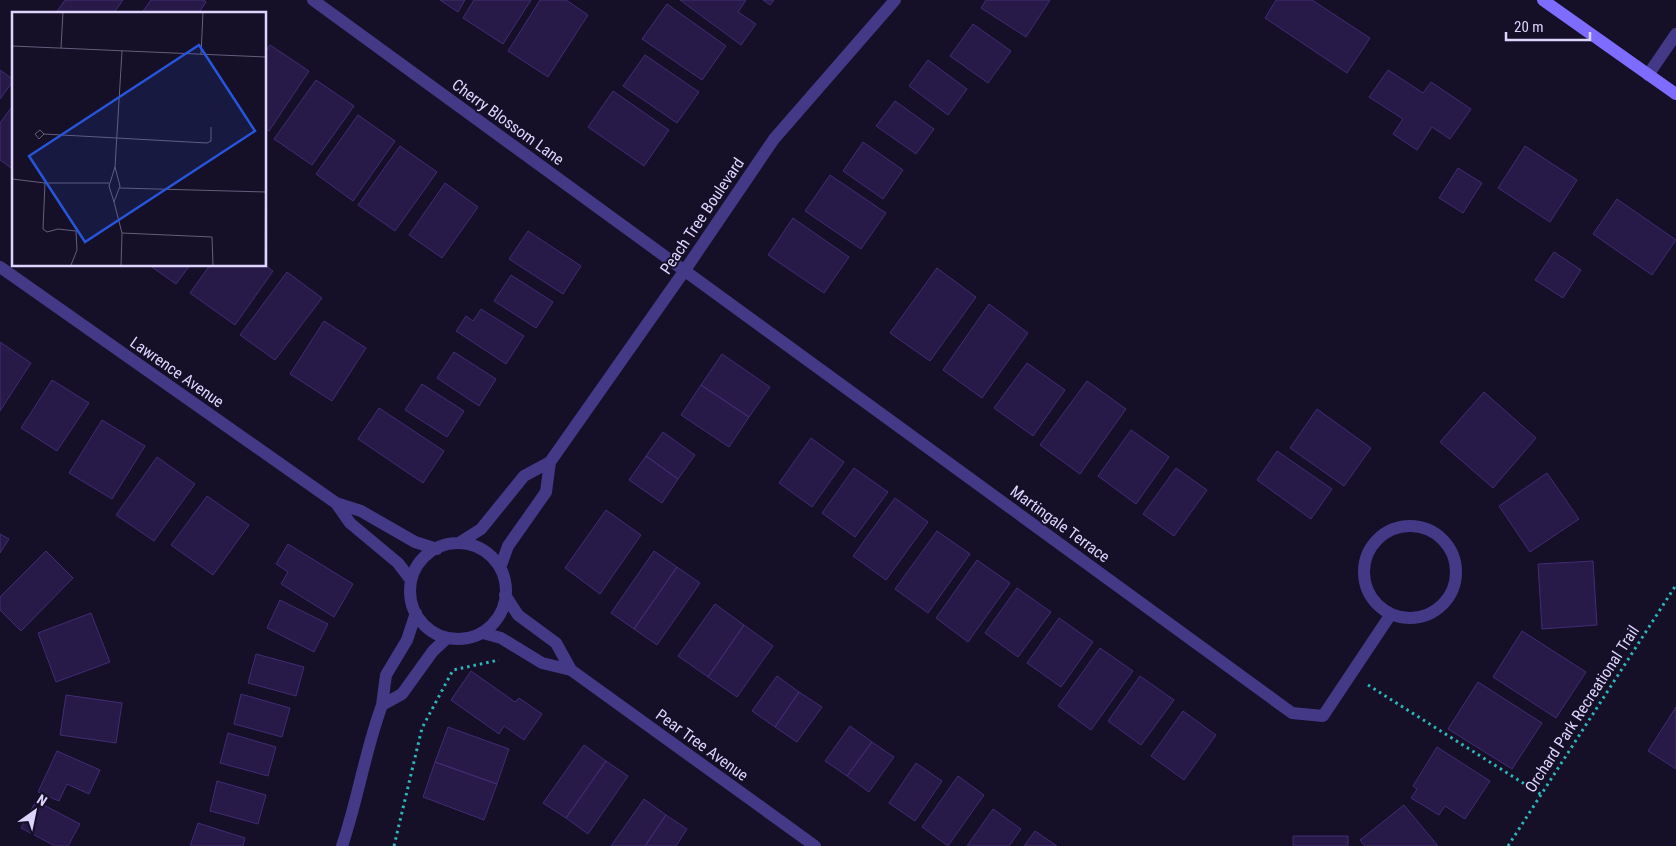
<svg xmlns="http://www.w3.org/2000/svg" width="1676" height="846" font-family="'Roboto Condensed',sans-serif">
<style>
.building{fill:#281a48;stroke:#412c75}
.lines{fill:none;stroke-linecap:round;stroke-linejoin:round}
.path{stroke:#2db7bb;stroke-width:3;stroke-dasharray:2.5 4;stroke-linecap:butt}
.street{stroke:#433987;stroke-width:12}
.secondary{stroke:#7d6cff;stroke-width:12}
.labels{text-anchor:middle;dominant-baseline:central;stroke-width:4;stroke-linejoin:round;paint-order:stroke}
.street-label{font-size:16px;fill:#ded5ff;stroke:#150f27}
.inset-road{fill:none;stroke:#655e7d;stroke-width:1}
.view{fill:#2755da;fill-opacity:0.15;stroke:#2755da;stroke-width:2.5}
.inset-edge{fill:none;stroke:#ded5ff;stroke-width:2.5}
</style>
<rect width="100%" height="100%" fill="#150f27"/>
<path class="building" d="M65,0H123L113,14H55Z
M151,0H204L206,2L198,14H141Z
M440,0H465L458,12Z
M474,0H531L503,44L463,18Z
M540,0H566L588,15L548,77L508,51Z
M680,0H746L738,12L756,24L741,45Z
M763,0H774L770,5Z
M986,0H1050L1026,37L981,8Z
M1276,0H1312L1370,38L1347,73L1265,18Z
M667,4L726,46L702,80L642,39Z
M973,24L1011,51L988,83L950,56Z
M270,45L309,71L269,131L265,129V52Z
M645,55L699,92L677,123L623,86Z
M928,60L967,89L948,115L909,86Z
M0,70L14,80L0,99Z
M1388,70L1423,93L1431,82L1471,109L1450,139L1432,127L1417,150L1393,134L1403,119L1369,97Z
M316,80L354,106L312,165L274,139Z
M613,91L669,130L644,166L588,127Z
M895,101L934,129L916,154L876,126Z
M14,104V170L0,160V123Z
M358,115L395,141L353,201L316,174Z
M863,142L903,170L883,199L843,171Z
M400,146L437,172L395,231L358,205Z
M1525,146L1577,180L1550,222L1498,188Z
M1458,168L1482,183L1463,213L1439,198Z
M830,175L886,213L861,249L805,211Z
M445,183L478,207L442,258L409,235Z
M1617,199L1676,240L1652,275L1593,234Z
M793,218L849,257L824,293L768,255Z
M528,231L581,266L563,294L509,259Z
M1554,252L1581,270L1563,298L1535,280Z
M149,265H190L176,284Z
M210,265H265L273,271L235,325L190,293Z
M937,268L976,297L930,361L890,333Z
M287,272L322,298L275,360L240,335Z
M511,275L553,302L536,328L494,301Z
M989,304L1028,333L982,398L943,370Z
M481,309L524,336L506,364L456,331L466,316L473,321Z
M324,321L366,348L332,401L290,374Z
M0,342L31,363L0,411Z
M454,352L496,379L479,406L437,378Z
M722,354L770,387L749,417L701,385Z
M1027,363L1065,390L1033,436L994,408Z
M52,380L89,403L57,451L21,428Z
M1087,381L1126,409L1080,474L1040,445Z
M422,384L464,411L447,437L405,410Z
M701,385L749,417L729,447L681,415Z
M1484,392L1536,438L1493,488L1440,442Z
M379,408L444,451L423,483L358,439Z
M1317,409L1371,448L1344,486L1290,448Z
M102,420L145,446L112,499L69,473Z
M1131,430L1169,457L1136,504L1098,476Z
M663,432L695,455L678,479L646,456Z
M811,438L844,462L812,507L779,483Z
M1277,451L1332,489L1311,519L1257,480Z
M646,456L678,479L662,503L629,480Z
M157,457L195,484L154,541L116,515Z
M854,468L888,492L855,537L822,513Z
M1176,468L1207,490L1174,536L1143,514Z
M1547,473L1579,519L1530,552L1499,506Z
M207,496L249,525L213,575L171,545Z
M895,498L928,522L886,580L853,556Z
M606,510L641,535L600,594L565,568Z
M937,531L970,554L928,613L895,589Z
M0,534L9,539L0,553Z
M288,544L353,584L334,617L281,584L288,572L276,564Z
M46,551L73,578L21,631L0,610V597Z
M654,551L677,567L634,629L611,613Z
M977,560L1010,583L968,642L936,618Z
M1593,561L1597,625L1542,629L1538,564Z
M677,567L700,583L657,645L634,629Z
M1017,588L1051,612L1018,657L985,633Z
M280,600L328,624L314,652L267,628Z
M715,604L744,625L708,677L678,656Z
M91,613L110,662L56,682L38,633Z
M1059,618L1093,642L1061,687L1027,663Z
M744,625L773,646L737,697L708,677Z
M1522,631L1586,672L1556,718L1493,677Z
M1100,648L1133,671L1091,730L1058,706Z
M256,654L304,667L296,696L248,683Z
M471,671L515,702L519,698L542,714L524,740L504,726L499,734L451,700Z
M777,676L799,692L775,727L752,711Z
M1140,676L1174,700L1141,745L1108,721Z
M1478,682L1542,723L1512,769L1448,729Z
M799,692L822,707L797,742L775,727Z
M241,694L290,708L282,737L234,724Z
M66,695L122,703L116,743L60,735Z
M1676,707V769L1648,751Z
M1183,711L1216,735L1184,780L1151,756Z
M850,726L872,742L847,776L825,761Z
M448,727L509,749L497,784L435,762Z
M228,733L276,747L268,776L220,763Z
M872,742L894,757L869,792L847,776Z
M584,745L606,761L566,818L543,803Z
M1437,747L1490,781L1465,819L1445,806L1439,815L1411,798L1417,789L1413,786Z
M57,751L100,770L89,794L67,784L59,801L38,792Z
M606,761L628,776L588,834L566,818Z
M435,762L497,784L484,820L423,797Z
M916,763L942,781L915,821L889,803Z
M958,776L984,795L948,846L922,827Z
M217,781L266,795L258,824L210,811Z
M644,799L666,815L645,846H611Z
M36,801L80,824L68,846H55L21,828Z
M1404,805L1438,846H1365L1360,840Z
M993,809L1021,829L1009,846H967Z
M666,815L687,829L676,846H645Z
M198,823L245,838L243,846H190Z
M1035,831L1057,846H1024Z
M1293,836H1348V846H1293Z"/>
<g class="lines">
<path class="path" d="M1368,685L1542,795
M394,846L422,728L453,670L499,660
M1508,846L1676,585"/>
<path class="street" d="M313,0L1292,713L1323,716L1391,614
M1648,75L1676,34
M0,267L336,503L361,511L415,542L437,549
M336,503L350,523L398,563L411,580
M1364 572a46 46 0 1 1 92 0a46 46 0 1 1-92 0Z
M459,543L481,529L524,476L550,462L685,270L774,139L895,0
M410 591a48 48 0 1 1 96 0a48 48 0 1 1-96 0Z
M500,568L508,546L546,492L550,462
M505,595L518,615L556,643L571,670
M416,613L407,640L386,675L382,705L402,694L433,651L447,638
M483,633L501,638L542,663L571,670L815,846
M342,846C358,799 365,751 382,705"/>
<path class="secondary" d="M1543,0L1676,94"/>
</g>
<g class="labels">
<g class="street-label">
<text transform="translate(508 122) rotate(36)">Cherry Blossom Lane</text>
<text transform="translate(702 216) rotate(-56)">Peach Tree Boulevard</text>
<text transform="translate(177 372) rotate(35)">Lawrence Avenue</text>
<text transform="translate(1060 524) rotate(36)">Martingale Terrace</text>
<text transform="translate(1582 709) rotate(-57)">Orchard Park Recreational Trail</text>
<text transform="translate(702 745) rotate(36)">Pear Tree Avenue</text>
</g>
</g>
<g transform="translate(12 12)">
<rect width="254" height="254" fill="#150f27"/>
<path class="inset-road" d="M0,34L254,45M49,36L51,0M189,43L191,0M32,122L27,127L23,122L28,118L32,122L195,131L199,129V115M103,155L97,174L102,190L108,174L103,155L110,39M0,167L33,171H97M33,171L31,217L35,220L46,217L64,219L65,238L59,253M108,176L254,180M102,190L110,221L109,253M110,221L200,225L201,253M253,253L254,77"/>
<path class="view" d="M187,33L243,119L73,230L17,144Z"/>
<rect width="254" height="254" class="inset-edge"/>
</g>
<g transform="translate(35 811) rotate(33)" stroke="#150f27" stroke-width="4" paint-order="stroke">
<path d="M0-4L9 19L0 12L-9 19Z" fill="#ded5ff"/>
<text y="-8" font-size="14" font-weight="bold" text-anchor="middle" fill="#ded5ff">N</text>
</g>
<path d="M1506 32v8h84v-8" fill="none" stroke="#ded5ff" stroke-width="2.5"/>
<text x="1514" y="32" font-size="15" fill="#ded5ff" stroke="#150f27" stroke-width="4" paint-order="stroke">20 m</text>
</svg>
